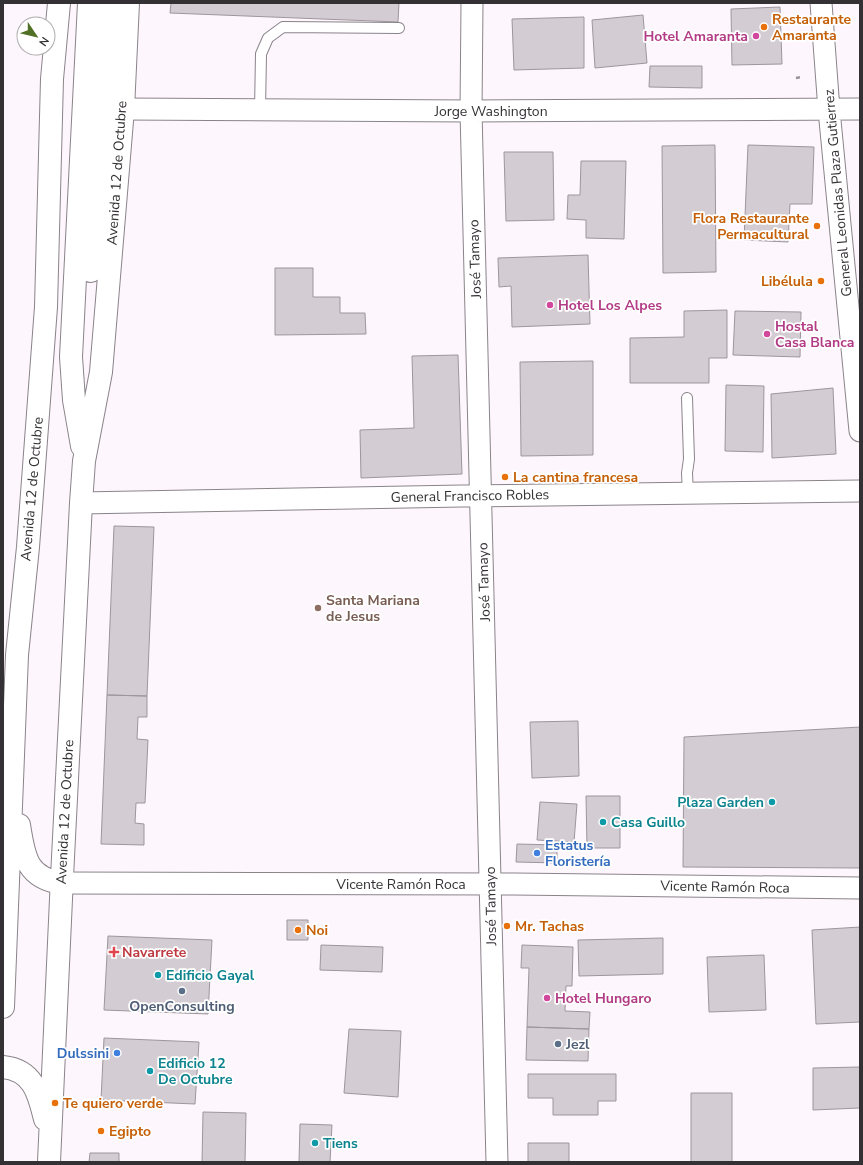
<svg xmlns="http://www.w3.org/2000/svg" width="863" height="1165" font-family="'Nunito Sans',sans-serif">
<style>
.building{fill:#d3cdd3;stroke:#9d969c}
.lines{fill:none;stroke-linecap:round;stroke-linejoin:round}
.lane-casing{stroke:#8a848a;stroke-width:12}
.street-casing{stroke:#8a848a;stroke-width:23}
.secondary-casing{stroke:#8a848a;stroke-width:24}
.path{stroke:#989398;stroke-width:2.5;stroke-dasharray:4 2;stroke-linecap:butt}
.lane{stroke:#fff;stroke-width:10}
.street{stroke:#fff;stroke-width:21}
.secondary{stroke:#fff;stroke-width:22}
.food-dot{fill:#e8710a;stroke:#fff;stroke-width:1.5}
.hotel-dot{fill:#d1479c;stroke:#fff;stroke-width:1.5}
.education-dot{fill:#8d6e63;stroke:#fff;stroke-width:1.5}
.culture-dot{fill:#0f9aa8;stroke:#fff;stroke-width:1.5}
.shop-dot{fill:#3f7fe0;stroke:#fff;stroke-width:1.5}
.health-dot{fill:#e0444e;stroke:#fff;stroke-width:1.5}
.service-dot{fill:#5c6f8a;stroke:#fff;stroke-width:1.5}
.labels{text-anchor:middle;dominant-baseline:central;stroke-width:3.5;stroke-linejoin:round;paint-order:stroke}
.food-label{font-size:14px;font-weight:bold;fill:#c56008;stroke:#fff;text-anchor:start}
.hotel-label{font-size:14px;font-weight:bold;fill:#b23c85;stroke:#fff;text-anchor:start}
.street-label{font-size:14px;fill:#343134;stroke:#fff}
.education-label{font-size:14px;font-weight:bold;fill:#785e54;stroke:#fff;text-anchor:start}
.culture-label{font-size:14px;font-weight:bold;fill:#0d838f;stroke:#fff;text-anchor:start}
.shop-label{font-size:14px;font-weight:bold;fill:#366cbe;stroke:#fff;text-anchor:start}
.health-label{font-size:14px;font-weight:bold;fill:#be3a42;stroke:#fff;text-anchor:start}
.service-label{font-size:14px;font-weight:bold;fill:#4e5e75;stroke:#fff}
</style>
<rect width="100%" height="100%" fill="#fdf6fc"/>
<path class="building" d="M171,3H399L398,22L170,13Z
M780,7L782,64L732,65L731,9Z
M643,15L647,63L595,68L592,20Z
M584,17V68L514,70L512,19Z
M650,66H702V88L649,87Z
M715,145L716,272L663,273L662,146Z
M748,145L814,147L812,204H790L788,242L744,240Z
M504,152H553L554,220L506,221Z
M581,161H626L624,239L586,238V220L567,219L568,195H580Z
M588,255L590,324L512,327L511,286L499,287L498,258Z
M275,268H313V297H340V313H365L366,334L275,335Z
M727,310V358H709V383H630V338L684,337V311Z
M735,311L801,312L800,357L733,355Z
M458,355L462,474L361,478L360,430L414,428L412,356Z
M593,361V455L521,456L520,362Z
M726,385L764,386L763,452L725,451Z
M833,388L836,454L772,458L771,394Z
M114,526L154,527L147,696L107,695Z
M107,695L147,696V717H138L137,739L148,740L145,803H136L135,823L144,824V845L101,844Z
M578,721L579,776L532,778L530,722Z
M860,727V868L683,867L684,737Z
M586,796H620V848H587Z
M540,802L577,804L574,842L537,840Z
M517,844L557,845V863L516,862Z
M287,920H308V940H287Z
M860,927V1022L816,1024L812,930Z
M108,936L212,940L208,1014L104,1010Z
M663,938V974L579,976L578,940Z
M321,945L383,947L382,972L320,970Z
M522,945L573,947L572,986H566L565,1011L590,1012L589,1029L527,1027L529,968H521Z
M764,955L766,1010L709,1012L707,957Z
M527,1027L589,1029L588,1061L526,1060Z
M349,1029L401,1031L398,1097L344,1093Z
M104,1038L199,1042L195,1104L101,1100Z
M860,1067V1108L813,1110V1068Z
M528,1074H616V1101H598V1115H553V1098H528Z
M691,1093H732V1162H691Z
M203,1112L246,1113L245,1162H202Z
M300,1124L332,1125L330,1162H299Z
M528,1143H569V1162H528Z
M90,1153H119V1162H89Z"/>
<g class="lines">
<defs>
<path id="lane" d="M260,110L261,54L268,38L283,27L399,28
M687,398L689,459L687,473L688,494"/>
<path id="street" d="M472,3L471,111L497,1162
M821,3L829,110L860,431
M123,109L471,111L860,109
M81,503L462,496L860,491
M62,883L514,884L860,888"/>
<path id="secondary" d="M91,271L108,3
M82,446L74,400L71,357L89,3
M19,825C24,856 26,878 62,883
M3,1007L17,655L28,547L46,307L52,79L59,3
M3,1067C34,1070 39,1095 45,1119
M49,1162L62,877L81,503L84,461L101,372L123,109L128,3"/>
</defs>
<use href="#lane" class="lane-casing"/>
<use href="#street" class="street-casing"/>
<use href="#secondary" class="secondary-casing"/>
<path class="path" d="M796,78L801,77"/>
<use href="#lane" class="lane"/>
<use href="#street" class="street"/>
<use href="#secondary" class="secondary"/>
</g>
<g class="food-dot">
<circle cx="764" cy="27" r="4"/>
<circle cx="817" cy="226" r="4"/>
<circle cx="821" cy="281" r="4"/>
<circle cx="505" cy="477" r="4"/>
<circle cx="507" cy="926" r="4"/>
<circle cx="298" cy="930" r="4"/>
<circle cx="55" cy="1103" r="4"/>
<circle cx="101" cy="1131" r="4"/>
</g>
<g class="hotel-dot">
<circle cx="756" cy="36" r="4"/>
<circle cx="550" cy="305" r="4"/>
<circle cx="767" cy="334" r="4"/>
<circle cx="547" cy="998" r="4"/>
</g>
<circle class="education-dot" cx="318" cy="608" r="4"/>
<g class="culture-dot">
<circle cx="772" cy="802" r="4"/>
<circle cx="603" cy="822" r="4"/>
<circle cx="158" cy="975" r="4"/>
<circle cx="150" cy="1071" r="4"/>
<circle cx="315" cy="1143" r="4"/>
</g>
<g class="shop-dot">
<circle cx="537" cy="853" r="4"/>
<circle cx="117" cy="1053" r="4"/>
</g>
<path class="health-dot" d="M112 946h4v4h4v4h-4v4h-4v-4h-4v-4h4z"/>
<g class="service-dot">
<circle cx="182" cy="991" r="4"/>
<circle cx="558" cy="1044" r="4"/>
</g>
<g class="labels">
<g class="food-label">
<text x="772" y="19">Restaurante<tspan x="772" dy="16">Amaranta</tspan></text>
<text x="809" y="218" text-anchor="end">Flora Restaurante<tspan x="809" dy="16">Permacultural</tspan></text>
<text x="813" y="281" text-anchor="end">Libélula</text>
<text x="513" y="477">La cantina francesa</text>
<text x="515" y="926">Mr. Tachas</text>
<text x="306" y="930">Noi</text>
<text x="63" y="1103">Te quiero verde</text>
<text x="109" y="1131">Egipto</text>
</g>
<g class="hotel-label">
<text x="748" y="36" text-anchor="end">Hotel Amaranta</text>
<text x="558" y="305">Hotel Los Alpes</text>
<text x="775" y="326">Hostal<tspan x="775" dy="16">Casa Blanca</tspan></text>
<text x="555" y="998">Hotel Hungaro</text>
</g>
<g class="street-label">
<text x="491" y="111">Jorge Washington</text>
<text transform="translate(117 173) rotate(-86)">Avenida 12 de Octubre</text>
<text transform="translate(838 193) rotate(-95)">General Leonidas Plaza Gutierrez</text>
<text transform="translate(475 259) rotate(-92)">José Tamayo</text>
<text transform="translate(32 489) rotate(-85)">Avenida 12 de Octubre</text>
<text transform="translate(470 496) rotate(-1)">General Francisco Robles</text>
<text transform="translate(484 582) rotate(-92)">José Tamayo</text>
<text transform="translate(65 812) rotate(-87)">Avenida 12 de Octubre</text>
<text x="401" y="884">Vicente Ramón Roca</text>
<text transform="translate(725 887) rotate(1)">Vicente Ramón Roca</text>
<text transform="translate(491 906) rotate(-91)">José Tamayo</text>
</g>
<g class="education-label">
<text x="326" y="600">Santa Mariana<tspan x="326" dy="16">de Jesus</tspan></text>
</g>
<g class="culture-label">
<text x="764" y="802" text-anchor="end">Plaza Garden</text>
<text x="611" y="822">Casa Guillo</text>
<text x="166" y="975">Edificio Gayal</text>
<text x="158" y="1063">Edificio 12<tspan x="158" dy="16">De Octubre</tspan></text>
<text x="323" y="1143">Tiens</text>
</g>
<g class="shop-label">
<text x="545" y="845">Estatus<tspan x="545" dy="16">Floristería</tspan></text>
<text x="109" y="1053" text-anchor="end">Dulssini</text>
</g>
<g class="health-label">
<text x="122" y="952">Navarrete</text>
</g>
<g class="service-label">
<text x="182" y="1006">OpenConsulting</text>
<text x="566" y="1044" text-anchor="start">Jezl</text>
</g>
</g>
<rect width="863" height="1165" fill="none" stroke="#343134" stroke-width="8"/>
<g transform="translate(36 36) rotate(125)"><circle r="19" fill="#ffffff" stroke="#aeadae"/>
<path d="M0-3L7 15L0 10L-7 15Z" fill="#507026"/>
<text y="-6" font-size="11" font-weight="bold" text-anchor="middle" fill="#343134">N</text>
</g>
</svg>
